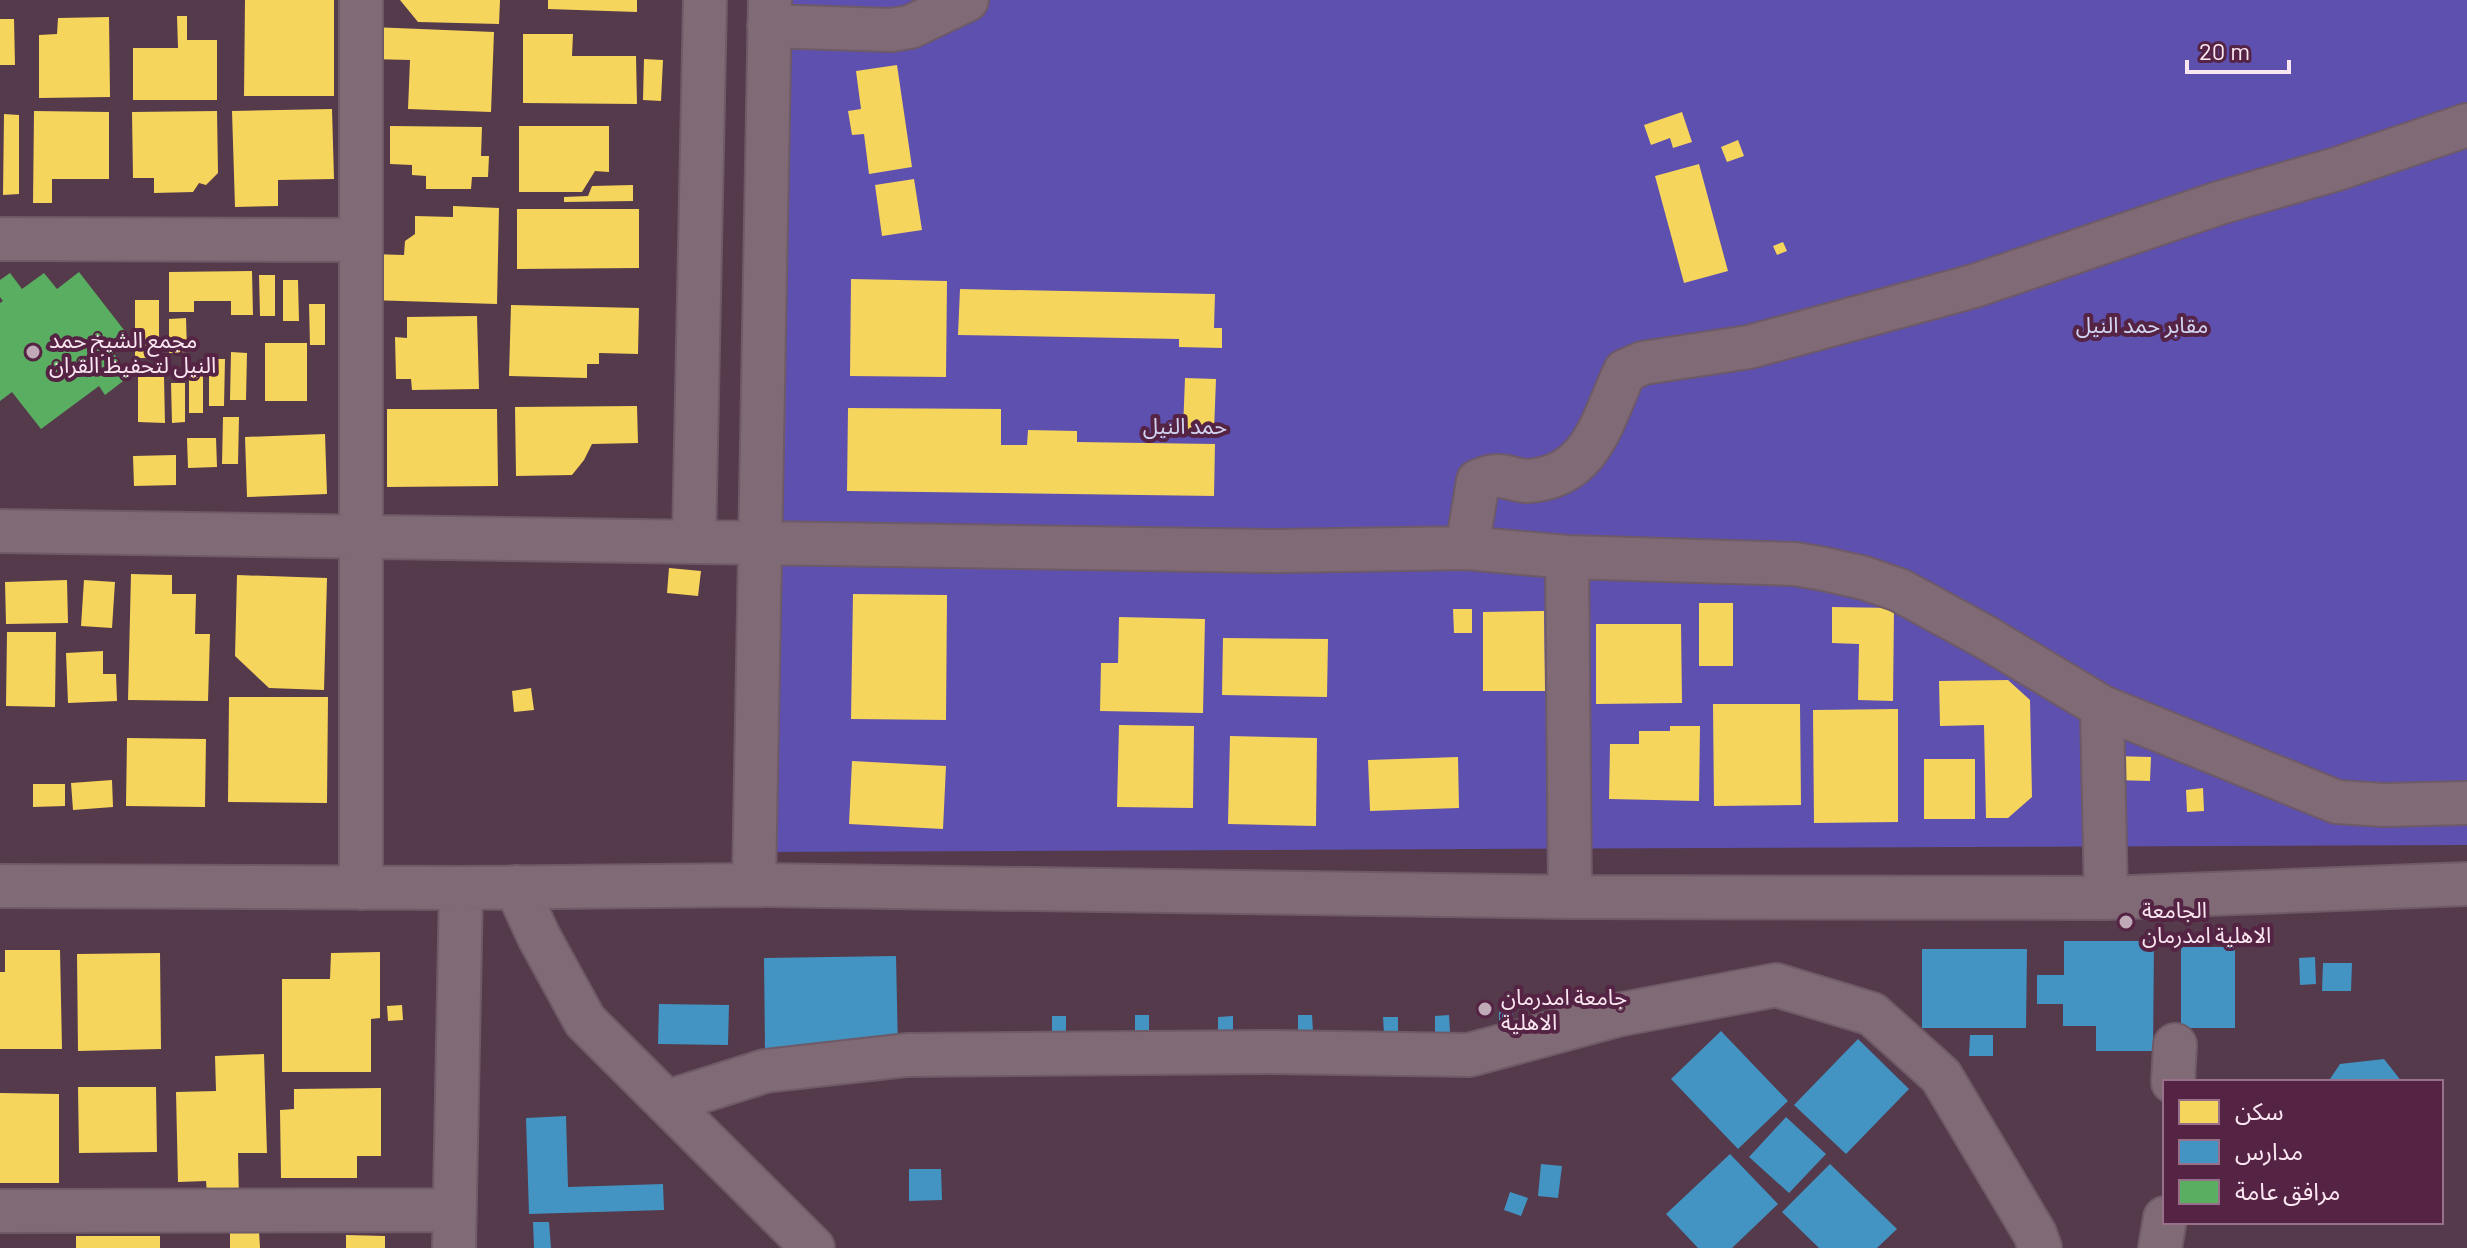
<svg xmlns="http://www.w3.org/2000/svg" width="2467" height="1248" font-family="Barlow,'Noto Sans Arabic',sans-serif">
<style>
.green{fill:#5d50ae}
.homes{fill:#f6d55c}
.schools{fill:#4393c3}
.public{fill:#5aae61}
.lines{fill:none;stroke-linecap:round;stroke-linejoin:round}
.minor-casing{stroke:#6f5a67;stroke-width:46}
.minor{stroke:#7f6a76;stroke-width:42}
.poi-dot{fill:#c1aab8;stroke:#552343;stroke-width:3}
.labels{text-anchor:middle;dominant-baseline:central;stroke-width:8;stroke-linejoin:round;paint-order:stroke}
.park-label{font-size:22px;fill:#d2d4f1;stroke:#552343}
.poi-label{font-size:22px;fill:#fbe7f2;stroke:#552343;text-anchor:start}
</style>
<rect width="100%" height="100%" fill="#553a4b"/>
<path class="green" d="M759,0H2467V845L760,852Z"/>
<path class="homes" d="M245,0H334V96H244Z
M400,0H500L499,24L418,22Z
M548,0H637V12L548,9Z
M177,16H187V40H217V100H133V48H178Z
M109,17L110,97L39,98V35L57,34L58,18Z
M0,19H14L15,65H0Z
M371,27L494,32L491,112L408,109L410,60L370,59Z
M523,34H573L572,56H636L637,104L523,103Z
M644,59L663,60L661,101L643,100Z
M897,65L912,167L869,174L864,134L852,135L848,111L861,109L856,71Z
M332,109L334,179L278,180V206L235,207L232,111Z
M34,111L109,112V179H52V203H33Z
M217,111L218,173L206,185L199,183L193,192L154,193V178H133L132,112Z
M1682,112L1692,142L1673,148L1670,138L1651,145L1644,125Z
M4,114L19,115V194L3,195Z
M390,126L482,127L481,156H489L488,177H472L471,189H426V176L412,175V165L390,164Z
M519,126H609V172L595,171L582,192H519Z
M1738,140L1744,156L1727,162L1721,147Z
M1699,164L1728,271L1684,283L1655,176Z
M914,179L922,230L882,236L875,185Z
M633,185V201L564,202V197L588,196L592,186Z
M453,206L499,208L497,304L369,300L370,254L404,255L405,241L415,234V216L453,217Z
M517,209H639V268L517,269Z
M1783,242L1787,251L1777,255L1773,246Z
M252,271L253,315H231V301H194V312H169V272Z
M259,275H275V316H260Z
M851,279L947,281L946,377L850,376Z
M283,280H298L299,321H283Z
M960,289L1215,294L1214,328H1222V348L1179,347V339L958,335Z
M135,300H159V358H135Z
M309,304H325V345H310Z
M511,305L639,308L638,354L599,353V364H587V378L509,376Z
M477,316L479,389L412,390L411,379H396L395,337L407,338V317Z
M186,318L187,352L169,353V319Z
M265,343H307V401H265Z
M231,352L247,353L246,400H230Z
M209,359H225L224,406H209Z
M189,373H203V413H189Z
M138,377H164L165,423L138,422Z
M1185,378L1216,379L1214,431L1183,430Z
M171,383H185V422L172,423Z
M637,406L638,443L592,444L584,460L572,475L516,476L515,407Z
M848,408L1001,409V445H1027L1028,430L1077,431V442L1215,444L1214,496L847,491Z
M387,409H497L498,486L387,487Z
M223,417H239L238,464H222Z
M325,434L327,494L247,497L245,437Z
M187,438H216L217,467L188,468Z
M176,455V485L134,486L133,456Z
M669,568L701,571L698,596L667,593Z
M131,574L172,575V594H196L195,634H210L208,701L128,700Z
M237,575L327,578L324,690L269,688L235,656Z
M67,580L68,623L6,624L5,582Z
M84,580L115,582L112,628L81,626Z
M853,594L947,595L946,720L851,719Z
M1699,603H1733V666H1699Z
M1832,607L1894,608L1893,701L1858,700L1859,644L1832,643Z
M1453,609H1472V633H1454Z
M1544,611L1545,691H1483V612Z
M1119,617L1205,619L1203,713L1100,711L1101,663H1118Z
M1596,624H1681L1682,703L1596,704Z
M7,632H56L55,707L6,706Z
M1223,638L1328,639L1327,697L1222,695Z
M103,651V674H116L117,701L68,703L66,653Z
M2008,680L2030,700L2032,797L2008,818H1986L1984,725L1940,726L1939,681Z
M531,688L534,710L514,712L512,691Z
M229,697H328L327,803L228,802Z
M1713,704H1800L1801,805L1714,806Z
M1898,709V822L1814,823L1813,710Z
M1119,725L1194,726L1193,808L1117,807Z
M1670,726H1700L1699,801L1609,799L1610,744H1639V731H1670Z
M1230,736L1317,738L1316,826L1228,824Z
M127,738L206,739L205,807L126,806Z
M2114,756L2151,757L2150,781L2114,780Z
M1458,757L1459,808L1370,811L1368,760Z
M1924,759H1975V819H1924Z
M852,761L946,766L943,829L849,824Z
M112,780L113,807L73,810L71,783Z
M33,784H65V806L33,807Z
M2203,788L2204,811L2187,812L2186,790Z
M5,950H60L62,1049H0V972H5Z
M380,952V1018L371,1019V1072H282V979H330L331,953Z
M160,953L161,1049L78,1051L77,954Z
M402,1005L403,1020L388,1021L387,1006Z
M264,1054L267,1153H238L239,1200L207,1193L206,1181L178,1182L176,1092L216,1091L215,1056Z
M78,1087H156L157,1152L79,1153Z
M381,1088V1156H357V1178H281L280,1110L294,1109V1089Z
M0,1093L59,1094V1183H0Z
M230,1231H259L260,1248H230Z
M346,1235L385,1236V1248H346Z
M76,1236H160V1248H76Z"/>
<path class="schools" d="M2064,941H2154L2153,1051H2096V1026H2063V1004H2037V975H2064Z
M2181,947H2235V1028H2181Z
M1922,949H2027L2026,1028H1922Z
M896,956L898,1049L765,1050L764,958Z
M2315,957L2316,984L2300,985L2299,958Z
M2323,963H2352L2351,991H2322Z
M659,1004L729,1005L728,1045L658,1044Z
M1499,1012L1513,1013V1030L1499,1029Z
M1135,1015H1149V1032L1135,1031Z
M1298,1015H1312L1313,1031H1298Z
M1449,1015L1450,1032L1435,1033V1016Z
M1052,1016H1066V1033H1052Z
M1233,1016V1033H1218V1017Z
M1383,1017H1398V1034H1384Z
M1721,1031L1788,1101L1738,1149L1671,1079Z
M1970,1035H1993V1056H1969Z
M1858,1039L1909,1089L1846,1154L1794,1105Z
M2384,1059L2402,1082H2328L2340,1064Z
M566,1116L568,1187L663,1184L664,1210L529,1214L526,1118Z
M1786,1117L1826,1154L1789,1193L1749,1157Z
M1730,1154L1778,1204L1732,1248H1698L1666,1214Z
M1541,1164L1562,1166L1558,1198L1538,1196Z
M1830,1164L1897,1229L1877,1248H1819L1782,1212Z
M909,1169H941L942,1200L909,1201Z
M1510,1192L1528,1198L1521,1216L1504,1210Z
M533,1222H549L551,1248H534Z"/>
<path class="public" d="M79,272L131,339L113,353L131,375L105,395L99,386L41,429L12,392L0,401V303L3,301L0,297V280L10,273L22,289L44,273L57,289Z"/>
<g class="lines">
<defs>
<path id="minor" d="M361,0V888
M769,26L891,30L910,27L967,0
M0,239L361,240
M0,531L1277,551L1467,548L1567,557L1795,564L1824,569L1864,578L1899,590L1987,638L2102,707L2337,802L2384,805L2467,803
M694,542L705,0
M1467,548L1478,481C1483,479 1490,476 1496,476C1506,475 1517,481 1527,481C1592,478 1602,420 1625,371L1643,363L1749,347L1974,286L2219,203L2337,169L2467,125
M1567,557L1570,897
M2102,707L2106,898
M754,885L770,0
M0,886L461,888L754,885L1570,897L2106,898L2467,884
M516,887L539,937L585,1021L813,1248
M2173,1082L2175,1045
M667,1102L765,1071L907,1055L1271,1052L1469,1055L1617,1015L1776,985L1872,1014L1941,1076L2035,1234L2040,1248
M0,1211L454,1210
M454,1248L461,888
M2160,1248L2165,1218"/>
</defs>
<use href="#minor" class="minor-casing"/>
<use href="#minor" class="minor"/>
</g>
<g class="poi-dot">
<circle cx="33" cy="352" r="8"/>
<circle cx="2126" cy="922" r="8"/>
<circle cx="1485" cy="1009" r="8"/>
</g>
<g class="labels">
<g class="park-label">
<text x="2142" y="324">مقابر حمد النيل</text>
<text x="1185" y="425">حمد النيل</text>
</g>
<g class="poi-label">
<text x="49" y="339">مجمع الشيخ حمد<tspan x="49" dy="25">النيل لتحفيظ القران</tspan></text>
<text x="2142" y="909">الجامعة<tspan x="2142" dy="25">الاهلية امدرمان</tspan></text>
<text x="1501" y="996">جامعة امدرمان<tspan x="1501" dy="25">الاهلية</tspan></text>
</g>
</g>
<rect x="2163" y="1080" width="280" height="144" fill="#552343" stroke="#977189" stroke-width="2"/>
<rect x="2179" y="1100" width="40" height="24" fill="#f6d55c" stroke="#977189" stroke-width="2"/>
<text x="2235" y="1120" font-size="24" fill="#fbe7f2">سكن</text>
<rect x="2179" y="1140" width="40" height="24" fill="#4393c3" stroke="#977189" stroke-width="2"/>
<text x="2235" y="1160" font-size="24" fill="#fbe7f2">مدارس</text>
<rect x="2179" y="1180" width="40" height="24" fill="#5aae61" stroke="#977189" stroke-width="2"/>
<text x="2235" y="1200" font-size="24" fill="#fbe7f2">مرافق عامة</text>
<path d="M2187 60v12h102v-12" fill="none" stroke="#fbe7f2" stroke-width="4"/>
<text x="2199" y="60" font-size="24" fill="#fbe7f2" stroke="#552343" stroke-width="6" paint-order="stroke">20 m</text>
</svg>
